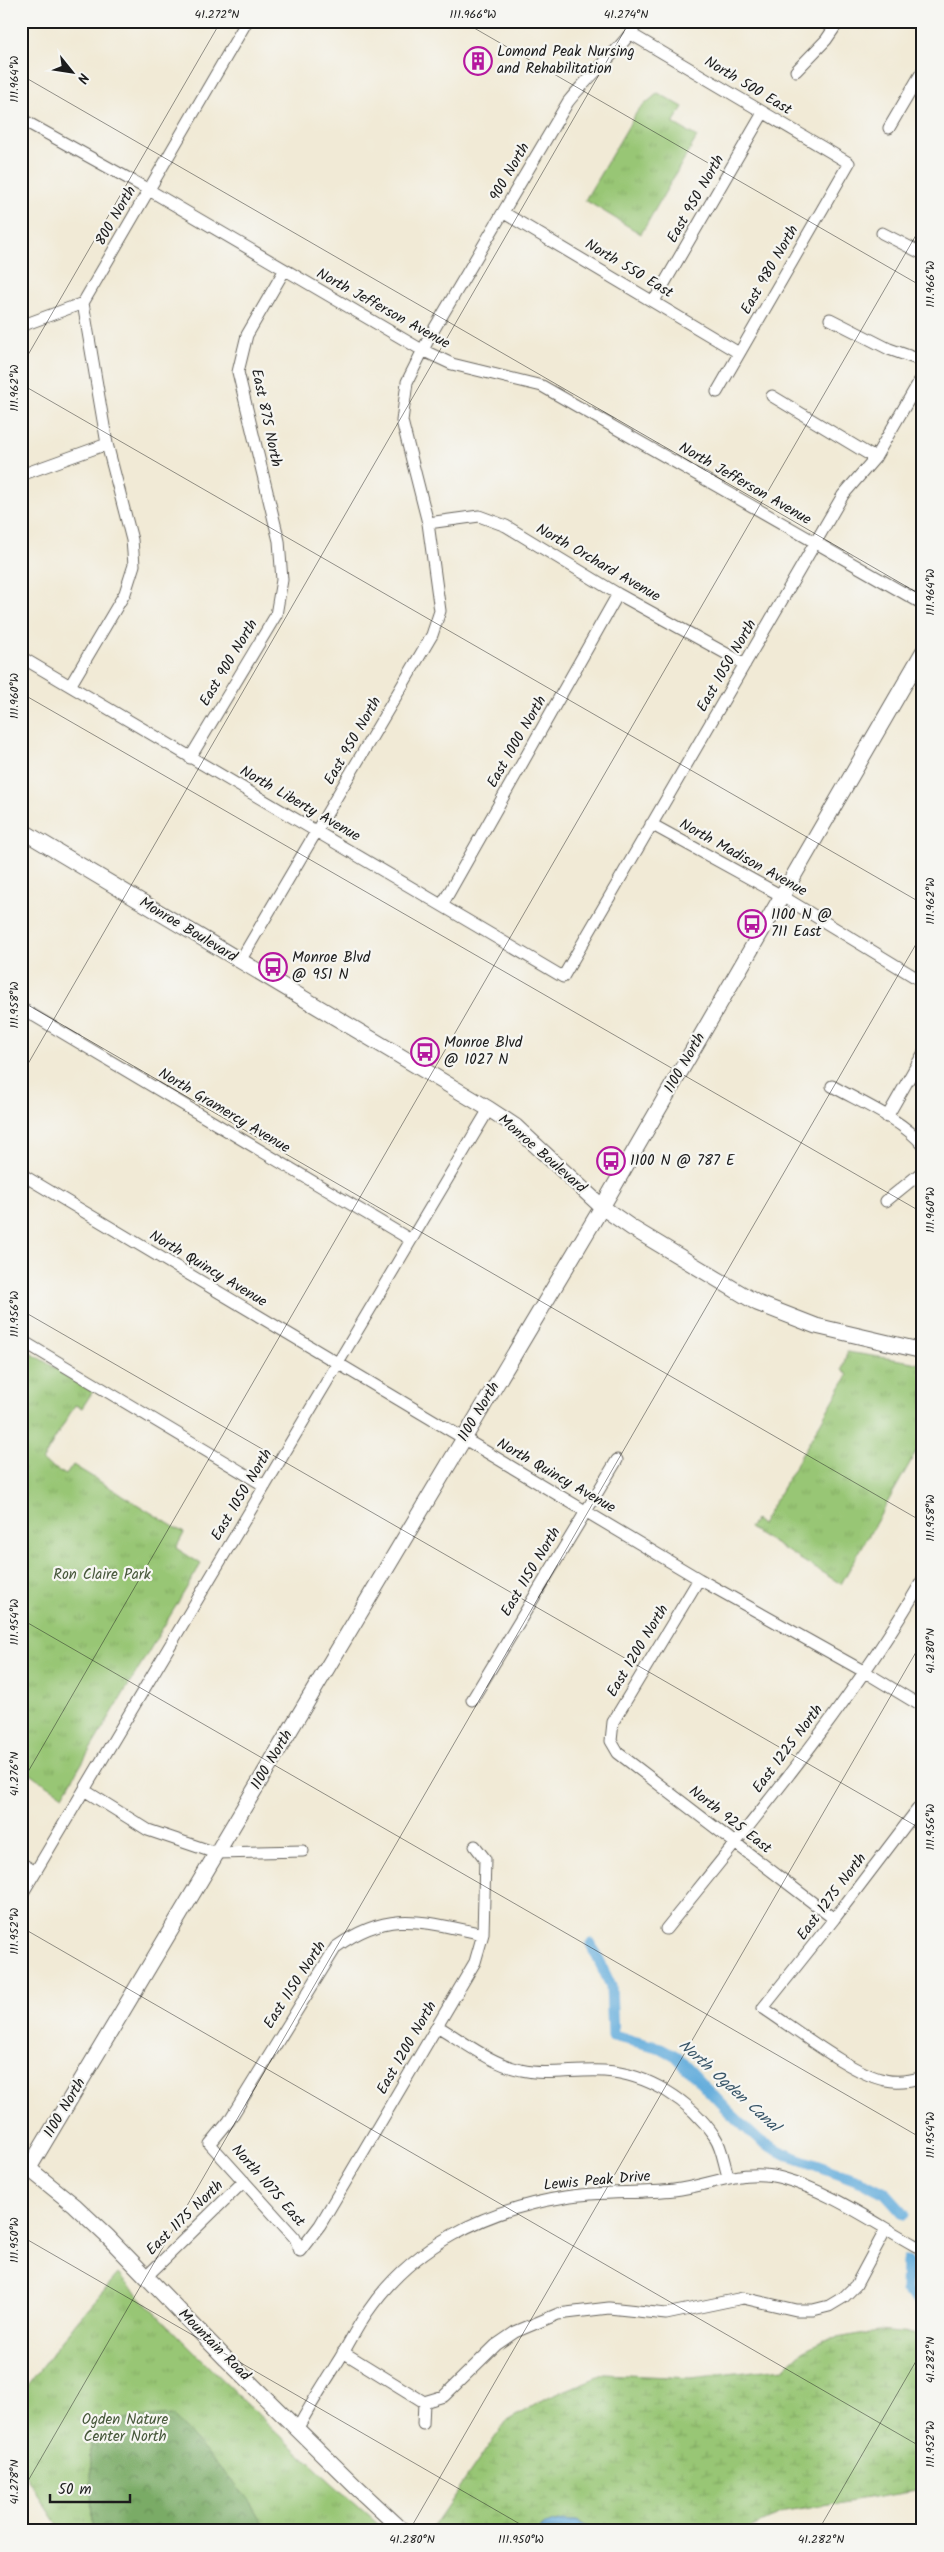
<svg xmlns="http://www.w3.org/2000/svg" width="944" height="2552" font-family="Kalam,sans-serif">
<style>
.grass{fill:url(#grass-tufts);stroke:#5a7148}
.forest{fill:url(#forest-crowns);stroke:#4b6441}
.wetland{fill:url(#wetland-marsh);stroke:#5a7148}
.water{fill:url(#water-rules);stroke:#40647c}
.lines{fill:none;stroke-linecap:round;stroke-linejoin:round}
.canal{stroke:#65addc;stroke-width:11}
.minor-casing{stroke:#67645d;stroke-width:13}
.tertiary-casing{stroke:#67645d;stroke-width:17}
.minor{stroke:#fff;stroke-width:11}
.tertiary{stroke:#fff;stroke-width:15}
.ticks{fill:none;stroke:#1c1c1c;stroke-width:1;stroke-opacity:0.45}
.labels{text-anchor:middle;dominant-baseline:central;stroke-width:4.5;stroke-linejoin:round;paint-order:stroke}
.poi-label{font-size:15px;fill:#1c1c1c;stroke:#f6f6f2;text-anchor:start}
.street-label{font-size:15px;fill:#1c1c1c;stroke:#f6f6f2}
.park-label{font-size:15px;fill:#47583b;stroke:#f6f6f2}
.water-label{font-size:16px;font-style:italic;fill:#395669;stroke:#f6f6f2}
.neatline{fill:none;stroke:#1c1c1c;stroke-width:2}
.ticks-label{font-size:12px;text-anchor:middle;fill:#1c1c1c}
</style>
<defs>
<pattern id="grass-tufts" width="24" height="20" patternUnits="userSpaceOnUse" patternTransform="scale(1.25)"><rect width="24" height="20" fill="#98c674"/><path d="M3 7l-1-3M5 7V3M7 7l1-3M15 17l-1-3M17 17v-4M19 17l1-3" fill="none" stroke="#82aa64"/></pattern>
<pattern id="forest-crowns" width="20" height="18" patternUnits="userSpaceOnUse" patternTransform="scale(1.25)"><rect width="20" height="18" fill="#7aab66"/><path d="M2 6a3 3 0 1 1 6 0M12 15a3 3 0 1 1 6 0" fill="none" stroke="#638a53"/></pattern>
<pattern id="wetland-marsh" width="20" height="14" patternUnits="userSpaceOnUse" patternTransform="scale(1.25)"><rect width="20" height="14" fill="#98c674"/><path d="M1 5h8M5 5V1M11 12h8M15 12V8" fill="none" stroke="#82aa64"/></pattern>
<pattern id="water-rules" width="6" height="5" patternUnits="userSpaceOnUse" patternTransform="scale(1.25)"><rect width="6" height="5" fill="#65addc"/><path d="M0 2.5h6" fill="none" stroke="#528cb2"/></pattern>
</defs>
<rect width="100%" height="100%" fill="#f6f6f2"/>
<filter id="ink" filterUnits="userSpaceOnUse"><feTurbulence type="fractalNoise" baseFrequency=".02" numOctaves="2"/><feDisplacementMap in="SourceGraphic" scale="10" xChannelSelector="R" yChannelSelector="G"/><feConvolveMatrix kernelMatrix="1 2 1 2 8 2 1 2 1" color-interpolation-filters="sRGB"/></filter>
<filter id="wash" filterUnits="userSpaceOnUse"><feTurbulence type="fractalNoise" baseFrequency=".0096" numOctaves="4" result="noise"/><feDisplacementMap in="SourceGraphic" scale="20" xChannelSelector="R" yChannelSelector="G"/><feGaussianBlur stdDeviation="1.12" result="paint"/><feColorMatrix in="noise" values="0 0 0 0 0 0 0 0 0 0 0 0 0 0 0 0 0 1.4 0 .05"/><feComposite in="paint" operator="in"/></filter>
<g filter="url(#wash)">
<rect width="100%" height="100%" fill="#f1ead6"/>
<path class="grass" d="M658,93L683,107L673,123L697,137L641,234L585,200L638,110Z
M21,1347L93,1391L82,1408L75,1405L42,1461L66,1475L73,1465L184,1533L176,1548L201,1564L63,1795L21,1768Z
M847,1352L913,1362L923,1365V1440L841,1584L749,1528L755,1520L761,1525L848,1375L842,1370Z
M118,2274C203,2364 293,2450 386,2531H61L21,2469V2394L77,2321Z"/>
<path class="forest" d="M172,2415L249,2500L267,2531H92L90,2422Z"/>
<path class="wetland" d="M878,2331L923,2335V2490L785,2512L743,2531H596L590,2527L545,2525L538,2531H430L505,2422L549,2397L605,2374L690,2378L784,2368L803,2351L825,2340Z"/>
<path class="water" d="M563,2520L576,2521L596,2531H538L545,2525Z"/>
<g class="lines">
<path class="canal" d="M591,1944L611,1986L613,2036L661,2048L676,2056L729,2112L760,2141L785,2154L865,2183L885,2193L904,2214
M907,2261L906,2290L923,2304"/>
</g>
</g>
<g filter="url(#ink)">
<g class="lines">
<defs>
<path id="minor" d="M631,34L849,163L717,392
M796,71L826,40L839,21
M21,119L149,190L422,350L452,364L542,386L923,604
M889,128L923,70
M504,213L739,353
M882,233L923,254
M654,301L763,113
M830,319L889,349L923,361
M21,326L83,303
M772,396L875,458
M21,475L107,444
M428,523L479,516L506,526L618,594L745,664
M21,657L563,977L843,495L875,458L923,375
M70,686L125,593L134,565L132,540L107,444L83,303L247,21
M190,758L276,615L282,580L279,541L238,372L247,335L284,271
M651,824L782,896L923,982
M442,905L618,594
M240,961L432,635L440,611L428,523L402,421L407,382L430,336L568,102C590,74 619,52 639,21
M21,1008L411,1240
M832,1086C862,1103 901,1119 923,1145
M887,1117L923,1054
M21,1174L699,1579L865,1672L923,1707
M886,1201L923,1171
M21,1340L265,1486
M699,1579L613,1722L611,1741L618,1753L834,1919
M472,1700L617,1460
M84,1790L148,1830L216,1853L303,1851
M923,1802L834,1919L763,2008C794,2028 852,2074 885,2080C898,2083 910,2081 923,2077
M475,1846L485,1859L483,1934L475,1962L320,2225L300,2251L295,2238L210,2144L229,2121L336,1947C390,1908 423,1922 483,1934
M21,1863L35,1872
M21,1896L489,1109
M666,1929C756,1817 851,1704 923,1579
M437,2026C463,2041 491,2064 521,2070C546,2076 578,2069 604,2071C648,2074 690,2100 715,2137C722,2147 724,2164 728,2176
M147,2276L244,2181
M343,2352L424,2402L444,2396L496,2345L515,2332L558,2314L609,2308L666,2314L743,2298L796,2310H813L829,2306L844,2297L856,2285L886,2229
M423,2424L424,2402
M298,2428C310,2405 325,2382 339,2360C348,2345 356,2329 366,2314C412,2246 484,2210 565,2197C601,2191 638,2194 674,2190C710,2186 744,2167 782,2178C829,2191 873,2222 916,2246L923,2247"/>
<path id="tertiary" d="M21,830L489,1109L515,1126L602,1207L632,1228L757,1303L816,1326L923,1351
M22,2163L74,2205L107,2236L226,2359L356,2487L403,2531
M29,2168L602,1207L923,652"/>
</defs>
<use href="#minor" class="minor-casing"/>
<use href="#tertiary" class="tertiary-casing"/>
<use href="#minor" class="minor"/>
<use href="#tertiary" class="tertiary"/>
</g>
</g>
<path class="ticks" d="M462,21L923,287M21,75L923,596M21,367L221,21M21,384L923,904M21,693L923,1213M21,1001L923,1522M21,1076L630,21M21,1310L923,1830M21,1619L923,2139M21,1784L923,223M21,1927L923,2448M21,2236L532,2531M21,2493L923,932M409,2531L923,1640M818,2531L923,2349"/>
<defs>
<symbol id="building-ring" viewBox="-11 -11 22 22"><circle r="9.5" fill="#f6f6f2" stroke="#b5179e" stroke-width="1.5"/><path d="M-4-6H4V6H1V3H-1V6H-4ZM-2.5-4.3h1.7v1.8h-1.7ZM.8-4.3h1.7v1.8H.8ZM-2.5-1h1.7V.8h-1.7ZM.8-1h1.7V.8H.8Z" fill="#b5179e"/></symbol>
<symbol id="bus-ring" viewBox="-11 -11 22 22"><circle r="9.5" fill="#f6f6f2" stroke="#b5179e" stroke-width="1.5"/><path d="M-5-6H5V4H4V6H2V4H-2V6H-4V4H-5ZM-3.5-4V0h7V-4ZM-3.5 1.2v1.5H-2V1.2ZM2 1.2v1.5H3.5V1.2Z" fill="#b5179e"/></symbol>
</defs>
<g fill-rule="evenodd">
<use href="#building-ring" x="462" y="45" width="32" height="32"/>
<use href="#bus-ring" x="736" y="908" width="32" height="32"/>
<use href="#bus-ring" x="257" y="951" width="32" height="32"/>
<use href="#bus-ring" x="409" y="1036" width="32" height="32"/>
<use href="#bus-ring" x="595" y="1145" width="32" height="32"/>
</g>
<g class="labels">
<g class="poi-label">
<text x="497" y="52">Lomond Peak Nursing<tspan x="497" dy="17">and Rehabilitation</tspan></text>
<text x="771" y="915">1100 N @<tspan x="771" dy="17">711 East</tspan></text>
<text x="292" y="958">Monroe Blvd<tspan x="292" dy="17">@ 951 N</tspan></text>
<text x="444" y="1043">Monroe Blvd<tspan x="444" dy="17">@ 1027 N</tspan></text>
<text x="630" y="1161">1100 N @ 787 E</text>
</g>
<g class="street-label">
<text transform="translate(748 86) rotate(31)">North 500 East</text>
<text transform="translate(510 172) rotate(-60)">900 North</text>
<text transform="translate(696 199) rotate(-60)">East 950 North</text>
<text transform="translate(116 216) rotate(-60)">800 North</text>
<text transform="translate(629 269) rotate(31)">North 550 East</text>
<text transform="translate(770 270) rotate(-60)">East 980 North</text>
<text transform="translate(383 309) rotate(29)">North Jefferson Avenue</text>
<text transform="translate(266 418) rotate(78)">East 875 North</text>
<text transform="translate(745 484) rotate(30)">North Jefferson Avenue</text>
<text transform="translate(598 563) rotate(30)">North Orchard Avenue</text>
<text transform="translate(229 663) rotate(-59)">East 900 North</text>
<text transform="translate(727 666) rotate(-60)">East 1050 North</text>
<text transform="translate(353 741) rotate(-60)">East 950 North</text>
<text transform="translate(517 742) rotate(-60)">East 1000 North</text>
<text transform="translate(300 804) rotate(30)">North Liberty Avenue</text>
<text transform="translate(743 858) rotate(29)">North Madison Avenue</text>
<text transform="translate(188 930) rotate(31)">Monroe Boulevard</text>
<text transform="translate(685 1063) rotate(-60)">1100 North</text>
<text transform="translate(224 1111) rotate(31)">North Gramercy Avenue</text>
<text transform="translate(542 1154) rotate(41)">Monroe Boulevard</text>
<text transform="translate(208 1269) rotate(31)">North Quincy Avenue</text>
<text transform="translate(479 1412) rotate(-59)">1100 North</text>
<text transform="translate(556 1476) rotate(30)">North Quincy Avenue</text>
<text transform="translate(242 1495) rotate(-59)">East 1050 North</text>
<text transform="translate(531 1572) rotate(-59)">East 1150 North</text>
<text transform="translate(638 1651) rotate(-59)">East 1200 North</text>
<text transform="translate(788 1749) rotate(-53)">East 1225 North</text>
<text transform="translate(272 1760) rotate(-59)">1100 North</text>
<text transform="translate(730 1820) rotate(38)">North 925 East</text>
<text transform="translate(832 1897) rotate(-53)">East 1275 North</text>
<text transform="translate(295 1985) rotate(-57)">East 1150 North</text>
<text transform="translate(407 2048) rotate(-60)">East 1200 North</text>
<text transform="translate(65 2108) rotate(-59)">1100 North</text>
<text transform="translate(597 2181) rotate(-5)">Lewis Peak Drive</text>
<text transform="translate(268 2186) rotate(49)">North 1075 East</text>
<text transform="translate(185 2218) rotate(-44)">East 1175 North</text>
<text transform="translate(214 2345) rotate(45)">Mountain Road</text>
</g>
<g class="park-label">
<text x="102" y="1575">Ron Claire Park</text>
<text x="125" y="2420">Ogden Nature<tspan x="125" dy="17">Center North</tspan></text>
</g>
<g class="water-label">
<text transform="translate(729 2086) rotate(42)">North Ogden Canal</text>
</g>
</g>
<rect width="944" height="2552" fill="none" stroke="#f6f6f2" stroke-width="55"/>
<g transform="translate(72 72) rotate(120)" stroke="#f6f6f2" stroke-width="4" paint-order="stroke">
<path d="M0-4L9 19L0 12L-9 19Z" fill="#1c1c1c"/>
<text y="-8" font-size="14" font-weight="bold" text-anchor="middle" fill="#1c1c1c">N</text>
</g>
<path d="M50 2494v8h80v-8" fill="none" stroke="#1c1c1c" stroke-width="2.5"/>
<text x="58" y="2494" font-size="15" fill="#1c1c1c" stroke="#f6f6f2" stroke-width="4" paint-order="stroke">50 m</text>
<rect x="28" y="28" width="888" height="2496" class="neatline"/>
<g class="ticks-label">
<text x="217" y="18">41.272°N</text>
<text x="473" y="18">111.966°W</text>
<text x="626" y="18">41.274°N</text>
<text transform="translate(14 79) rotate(-90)" y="4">111.964°W</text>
<text transform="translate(930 284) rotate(-90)" y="4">111.966°W</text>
<text transform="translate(14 388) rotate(-90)" y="4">111.962°W</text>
<text transform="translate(930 592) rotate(-90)" y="4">111.964°W</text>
<text transform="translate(14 696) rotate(-90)" y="4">111.960°W</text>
<text transform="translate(930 901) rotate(-90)" y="4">111.962°W</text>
<text transform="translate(14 1005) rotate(-90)" y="4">111.958°W</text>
<text transform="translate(930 1210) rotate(-90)" y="4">111.960°W</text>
<text transform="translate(14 1314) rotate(-90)" y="4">111.956°W</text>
<text transform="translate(930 1518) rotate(-90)" y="4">111.958°W</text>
<text transform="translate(14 1622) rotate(-90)" y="4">111.954°W</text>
<text transform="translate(930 1651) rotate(-90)" y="4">41.280°N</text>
<text transform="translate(14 1774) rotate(-90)" y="4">41.276°N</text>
<text transform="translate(930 1827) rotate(-90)" y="4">111.956°W</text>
<text transform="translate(14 1931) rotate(-90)" y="4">111.952°W</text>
<text transform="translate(930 2135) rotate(-90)" y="4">111.954°W</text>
<text transform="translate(14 2240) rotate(-90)" y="4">111.950°W</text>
<text transform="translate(930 2360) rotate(-90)" y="4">41.282°N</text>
<text transform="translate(930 2444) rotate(-90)" y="4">111.952°W</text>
<text transform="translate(14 2482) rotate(-90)" y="4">41.278°N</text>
<text x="412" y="2543">41.280°N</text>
<text x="521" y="2543">111.950°W</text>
<text x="821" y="2543">41.282°N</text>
</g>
</svg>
